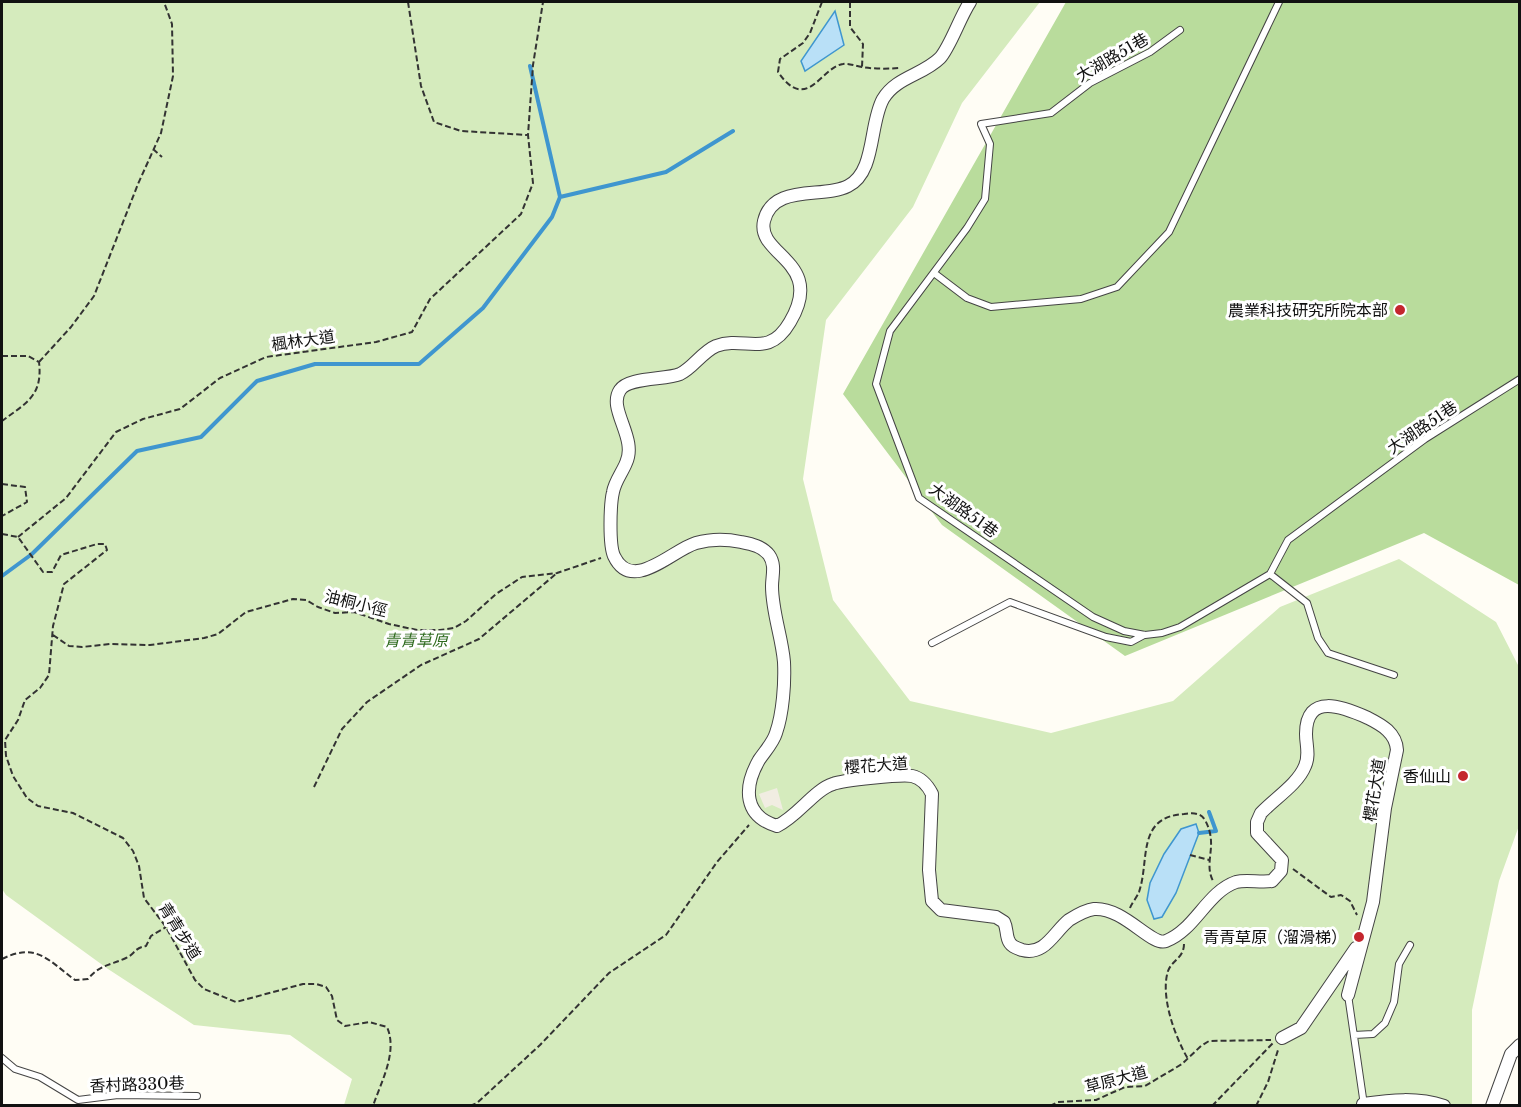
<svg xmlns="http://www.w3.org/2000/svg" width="1521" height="1107" font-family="'Libre Baskerville','Noto Sans TC',serif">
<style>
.green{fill:#d5ebbd}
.forest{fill:#b9dc9c}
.plaza{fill:#f1ede2}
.water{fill:#b9e0f7;stroke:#3f96cf;stroke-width:1.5}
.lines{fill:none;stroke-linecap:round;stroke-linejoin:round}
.stream{stroke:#3f96cf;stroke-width:4}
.lane-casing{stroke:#444;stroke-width:8}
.street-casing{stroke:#444;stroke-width:14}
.path{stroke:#333;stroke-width:2;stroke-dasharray:6 3;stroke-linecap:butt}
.lane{stroke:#fff;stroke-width:6}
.street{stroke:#fff;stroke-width:12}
.poi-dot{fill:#c4262e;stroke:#fff;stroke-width:2}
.labels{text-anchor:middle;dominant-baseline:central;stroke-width:6;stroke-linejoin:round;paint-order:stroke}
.street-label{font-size:16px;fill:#111;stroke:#fff}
.poi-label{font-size:16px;fill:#111;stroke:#fff;text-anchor:end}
.park-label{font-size:16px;font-style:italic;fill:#2f6b1f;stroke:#fff}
</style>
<rect width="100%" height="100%" fill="#fffdf5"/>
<path class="green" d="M2,2H1040L962,103L913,207L826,320L803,479L833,600L910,701L1051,733L1173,701L1280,607L1399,559L1496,622L1519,667L1520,823L1499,881L1472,1010V1105H344L352,1079L290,1035L194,1025L108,969L6,895L2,889Z"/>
<path class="forest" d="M1066,2H1519V585L1424,533L1125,656L942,525L843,394Z"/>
<path class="plaza" d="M777,788L783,810L772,805L765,808L759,794Z"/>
<path class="water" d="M835,11L844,45L805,71L801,61Z
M1196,824L1199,833L1176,893L1162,917L1154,919L1147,900L1150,883L1164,854L1181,829Z"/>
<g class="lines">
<path class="stream" d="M530,66L560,197
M2,576L32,554L137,451L201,437L257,381L315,364H419L483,308L552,217L560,197L666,172L733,131
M1199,833L1216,831L1209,812"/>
<defs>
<path id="lane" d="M1180,30L1150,52L1090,83L1051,113L981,124L990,144L985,199L967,228L890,331L876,384L919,498L1093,617L1124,631L1145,635L1162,633L1180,627L1270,574L1288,540L1425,439L1520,379
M934,273L967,298L991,307L1081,299L1117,287L1169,232L1279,2
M1270,574L1307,603L1318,638L1328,653L1394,675
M932,643L1010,602L1106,637L1131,642L1144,635
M1348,995L1364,1105
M1354,1035L1373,1034L1385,1023L1394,1002L1399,964L1410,945
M2,1058L15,1069L40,1077L78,1100L118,1095L197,1096"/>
<path id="street" d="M970,2C960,17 950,47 940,58C923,75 896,77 883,99C869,124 876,172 848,186C823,199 773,183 764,221C756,256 826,261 790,322C768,360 745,335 716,346C702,352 693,368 680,374C666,380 628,377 620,390C607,409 638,438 626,463C622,473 615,481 613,492C610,505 609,545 614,556C632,594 672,550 696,543C710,539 727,539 741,542C751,544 762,546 769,555C776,565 772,576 772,586C772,612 782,637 784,662C785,683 783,713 776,733C773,743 765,751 759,760C743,788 744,816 777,826C798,816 814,790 833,784C843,780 902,774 912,776C921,778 928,786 932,794L929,870L932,901L941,910L996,917L1004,922C1007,928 1006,933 1008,939C1010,946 1016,948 1022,950C1045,956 1054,932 1069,920C1077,915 1086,910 1094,909C1124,907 1152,947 1166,941C1195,930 1207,892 1236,882C1247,879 1260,883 1272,881L1281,871L1282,860L1257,833V822L1261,813C1274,799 1298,784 1305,766C1310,755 1306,745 1306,734C1306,692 1343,707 1368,718C1382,725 1396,733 1397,750L1385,808L1373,902L1348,995
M1282,1038L1301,1028L1356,948
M1363,1104C1391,1100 1417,1097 1444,1106
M1492,1106L1511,1054L1520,1045"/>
</defs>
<use href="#lane" class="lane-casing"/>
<use href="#street" class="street-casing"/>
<path class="path" d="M408,2L421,86L434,122L461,131L527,135
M822,2L810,33L803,43L780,59L778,72C807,114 821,67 843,64C849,63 855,66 862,67C874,69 887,69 899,68
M850,2V27L863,44L862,67
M153,149L162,157
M2,356H28L39,362C43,396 26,403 2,421
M39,362L71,327L94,296L138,184L161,133L173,76L172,24L164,2
M2,484L25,487L27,502L2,516
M2,534L18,537L43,572H52L61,555L97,544H105L107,550L64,584L53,626L49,675L40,688L25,700L18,720L5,740L6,756L13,776L27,798L38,806L73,813L123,838L133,851L139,866L144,898L166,927L195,980L204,989L236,1002L303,984H316L326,987L332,996L337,1020L345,1026L369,1022L387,1027C398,1052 381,1082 373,1106
M18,537L66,498L116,432L143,419L180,409L220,378L266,357L376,342L412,332L430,299L521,214L533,183L528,135L533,65L543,2
M53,635L69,646L82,647L110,644L150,645L204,638L218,634L246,612L293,599L306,600L318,607L335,613L354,612L389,624L417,630H440L454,628L466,621L496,594L522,577L557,573L601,558
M314,787L342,729L367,702L421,665L479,639L557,573
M1190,855L1209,860
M1293,869L1331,897L1341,895L1350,901L1357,915
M1130,908C1132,903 1137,897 1139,892C1150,860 1136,817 1184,814C1192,813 1200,812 1205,820C1219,846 1203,861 1213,881
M1184,944C1184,958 1172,960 1168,971C1160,996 1175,1037 1188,1059
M2,959C36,942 48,960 75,980L88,979C99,965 111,965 126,958C135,954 134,948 146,946L151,936L166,927
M470,1106L477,1103L540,1045L609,973L666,935L717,862L749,825
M1050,1106L1058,1102L1096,1100L1125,1087L1145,1086L1182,1064L1201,1046L1209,1041L1271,1040
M1212,1106L1273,1043
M1256,1106L1268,1082L1278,1050"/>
<use href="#lane" class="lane"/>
<use href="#street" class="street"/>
</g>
<g class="poi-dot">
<circle cx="1400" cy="310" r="6"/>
<circle cx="1463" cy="776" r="6"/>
<circle cx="1359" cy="937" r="6"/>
</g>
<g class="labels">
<g class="street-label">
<text transform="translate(1112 57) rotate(-30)">大湖路51巷</text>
<text transform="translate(303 340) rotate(-8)">楓林大道</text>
<text transform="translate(1422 427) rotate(-34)">大湖路51巷</text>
<text transform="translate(964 510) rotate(36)">大湖路51巷</text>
<text transform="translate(356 603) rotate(14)">油桐小徑</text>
<text transform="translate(876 765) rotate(-4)">櫻花大道</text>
<text transform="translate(1374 790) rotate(-81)">櫻花大道</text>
<text transform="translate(180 931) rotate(58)">青青步道</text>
<text transform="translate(1116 1079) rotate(-15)">草原大道</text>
<text transform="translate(137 1084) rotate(-2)">香村路330巷</text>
</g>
<g class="poi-label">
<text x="1388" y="310">農業科技研究所院本部</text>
<text x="1451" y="776">香仙山</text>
<text x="1347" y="937">青青草原（溜滑梯）</text>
</g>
<g class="park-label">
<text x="416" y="640">青青草原</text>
</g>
</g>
<rect width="1521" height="1107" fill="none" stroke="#111111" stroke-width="6"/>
</svg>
